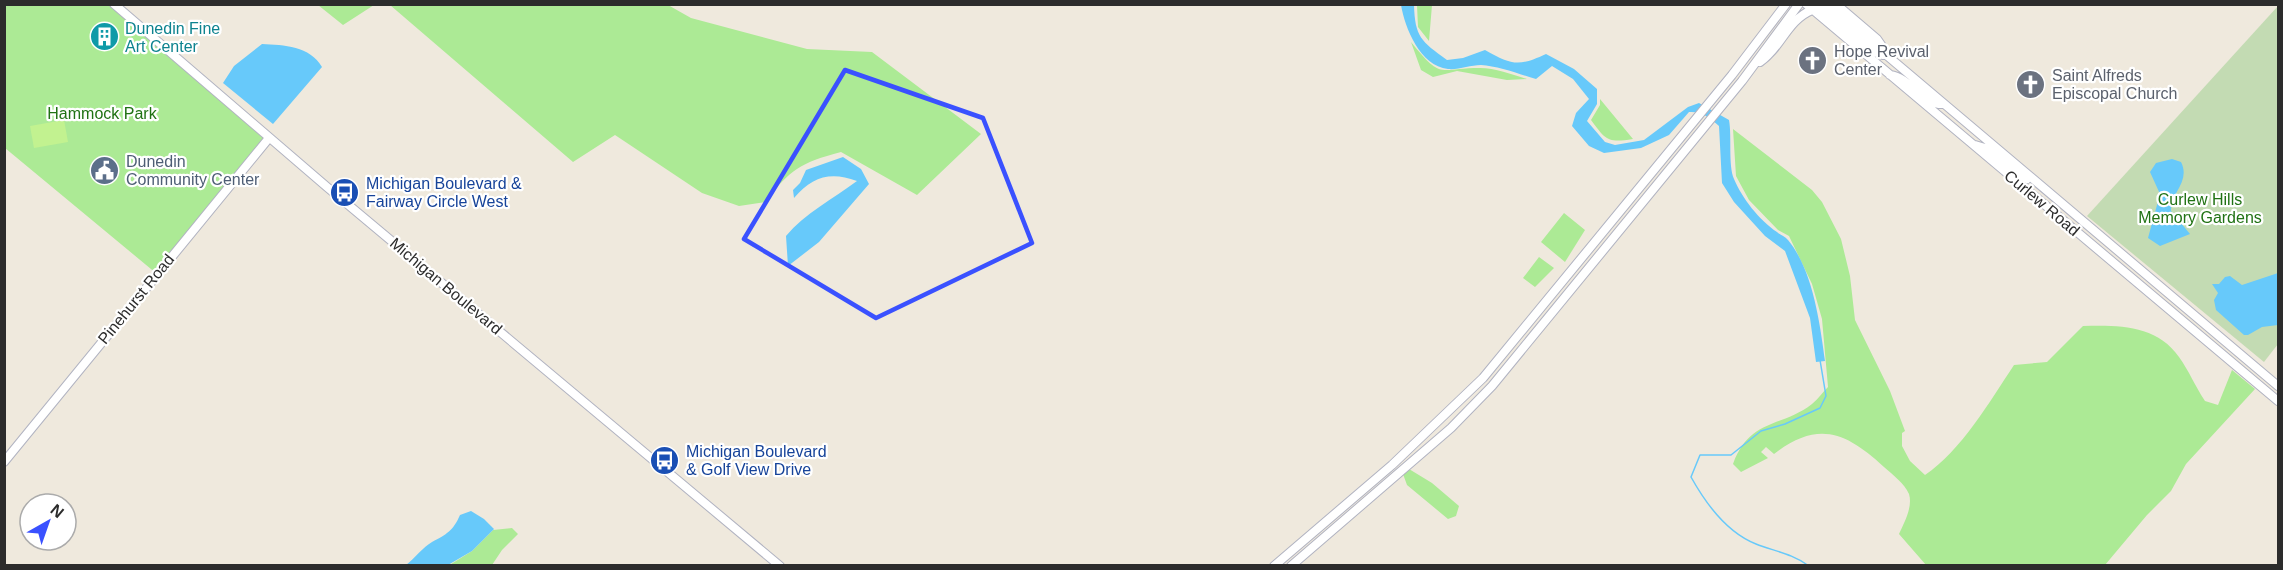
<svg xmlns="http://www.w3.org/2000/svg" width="2283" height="570" font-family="Arial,sans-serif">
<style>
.green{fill:#acea95}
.cemetery{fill:#c3dbb3}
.pitch{fill:#c2f290}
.water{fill:#67c9fa}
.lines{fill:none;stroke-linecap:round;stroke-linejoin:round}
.stream{stroke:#67c9fa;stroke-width:1.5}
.secondary-casing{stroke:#b1b3c1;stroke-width:10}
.secondary{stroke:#fff;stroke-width:8}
.marked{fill:none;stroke:#3a51ff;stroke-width:4.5;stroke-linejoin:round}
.labels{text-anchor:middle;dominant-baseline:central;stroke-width:4.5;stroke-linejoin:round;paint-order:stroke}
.culture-label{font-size:16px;fill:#0d838f;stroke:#fff;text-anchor:start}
.worship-label{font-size:16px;fill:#5b616d;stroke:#fff;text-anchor:start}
.park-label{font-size:16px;fill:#207214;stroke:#fff}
.service-label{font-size:16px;fill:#4e5e75;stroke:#fff;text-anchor:start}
.transit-label{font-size:16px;fill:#164399;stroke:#fff;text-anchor:start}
.street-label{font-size:16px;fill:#2c2c2c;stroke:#fff}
</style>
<rect width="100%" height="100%" fill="#efe9dd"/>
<path class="green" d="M4,5H113L269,138L157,274L5,148Z
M318,5H374L343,25Z
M390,5H668L691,18L807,49L872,52L981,134L917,195L841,152C800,163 791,169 765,202L739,206L702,193L615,135L573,162Z
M1417,5H1432L1429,41L1418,27Z
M1411,42C1443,81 1437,68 1480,68C1495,68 1513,75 1527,79L1507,80L1457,71L1433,77L1421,70Z
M1600,99L1633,139C1607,143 1606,140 1591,120L1600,105Z
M1733,129L1812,190L1822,202L1841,239L1850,276L1855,320L1890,391L1905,431L1902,433V446L1910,461L1925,475C1961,451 1990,401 2014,365L2047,362L2083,326C2119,325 2157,325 2179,357C2189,371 2195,386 2205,401L2218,405L2232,370L2255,389L2186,464L2171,491L2147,515L2105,565H1926L1899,534C1904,523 1913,507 1909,494C1904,483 1893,475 1884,467C1846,432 1818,420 1774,454L1766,447L1761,452L1768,458L1741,472L1733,464C1750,418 1781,428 1812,404C1818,399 1823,392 1828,387L1822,319L1812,284L1789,236L1778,230L1749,200L1736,176Z
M1564,213L1585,230L1565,262L1541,242Z
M1539,257L1554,268L1535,287L1523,278Z
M1409,469L1432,483L1459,506L1456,516L1448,519L1407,485L1403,474Z
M512,528L518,534L502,550L492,565L448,566L472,551L493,530Z"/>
<path class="cemetery" d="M2278,6V344L2264,362L2087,216Z"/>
<path class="pitch" d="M64,120L68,142L34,148L30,126Z"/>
<path class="water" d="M1401,5H1414C1415,37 1421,41 1447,60L1463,58L1485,50C1512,65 1518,67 1546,54L1574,69L1597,89V104L1587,121L1605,142L1615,145L1644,140L1688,107L1699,103L1729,120C1732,137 1728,165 1734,179C1742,198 1759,220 1777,232C1780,235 1785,236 1788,240C1813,270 1820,324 1825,361L1816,362L1810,318L1785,251L1765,236L1734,202L1722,183L1719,126C1710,118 1702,111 1689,112L1669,135L1641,148L1604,153L1589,146L1572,126L1576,113L1589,99L1573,79L1552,66L1536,79C1519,74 1498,66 1481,65C1470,65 1459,70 1448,69C1420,66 1405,28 1401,5Z
M262,44C284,45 310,46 322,67L273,124L223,83L234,66Z
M843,157L861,169L869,184L819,242L788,266L786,236C805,213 833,199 857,181C830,171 812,177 794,198L793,190L800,183L806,170Z
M2172,159L2181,162C2191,182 2170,193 2171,211L2190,234L2160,246L2148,238L2160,194L2150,172L2156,163Z
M2278,273V325L2262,327L2248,335H2244L2216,310L2214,300L2218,293L2212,284H2219L2225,277L2230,276L2242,285Z
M471,511L484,519L494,529L472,551L448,565H406C415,558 423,547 432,542C447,534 453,531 460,515Z"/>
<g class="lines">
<path class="stream" d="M1809,566C1793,554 1774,551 1756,544C1728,533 1706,504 1691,477L1700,455H1731L1761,431L1785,424L1820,408L1826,396L1820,360"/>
<defs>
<path id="secondary" d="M114,4L327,187L780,566
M1806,4L2278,401
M1817,4L1874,52L1883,55
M1826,4L2278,386
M1836,4L1877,39L1884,49
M1760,62C1781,48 1787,20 1812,10L1810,8
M1890,75C1911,78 1923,106 1944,104
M1975,145L1985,148L2027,179
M4,462L269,138
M1274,566L1392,465L1483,378L1732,75L1786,4
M1291,566L1451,428L1492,386L1742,81L1799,4"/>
</defs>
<use href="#secondary" class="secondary-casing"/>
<use href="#secondary" class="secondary"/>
</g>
<path class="marked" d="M845,70L983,118L1032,243L876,318L744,239Z"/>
<defs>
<symbol id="building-disc" viewBox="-11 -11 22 22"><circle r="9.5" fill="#0f9aa8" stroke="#fff"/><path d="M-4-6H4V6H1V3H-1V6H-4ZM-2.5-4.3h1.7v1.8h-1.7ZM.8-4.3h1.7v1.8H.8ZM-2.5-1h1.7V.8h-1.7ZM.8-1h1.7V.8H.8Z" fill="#fff"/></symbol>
<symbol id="church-disc" viewBox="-11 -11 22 22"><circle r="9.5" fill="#6b7280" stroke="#fff"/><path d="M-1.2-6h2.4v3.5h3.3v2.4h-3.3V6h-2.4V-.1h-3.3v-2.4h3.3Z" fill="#fff"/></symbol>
<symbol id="civic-disc" viewBox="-11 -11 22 22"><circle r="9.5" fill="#5c6f8a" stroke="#fff"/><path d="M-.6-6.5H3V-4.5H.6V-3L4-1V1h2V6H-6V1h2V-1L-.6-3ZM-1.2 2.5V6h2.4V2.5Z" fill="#fff"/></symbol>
<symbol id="bus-disc" viewBox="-11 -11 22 22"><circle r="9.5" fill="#1a4fb4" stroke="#fff"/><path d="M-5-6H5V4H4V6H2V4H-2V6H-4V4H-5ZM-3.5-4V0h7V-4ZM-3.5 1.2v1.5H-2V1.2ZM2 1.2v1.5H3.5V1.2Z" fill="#fff"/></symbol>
</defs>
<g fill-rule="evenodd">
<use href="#building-disc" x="88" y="20" width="33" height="33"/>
<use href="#church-disc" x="1796" y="44" width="33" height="33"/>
<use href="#church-disc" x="2014" y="68" width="33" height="33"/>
<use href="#civic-disc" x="88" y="154" width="33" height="33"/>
<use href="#bus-disc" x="328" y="176" width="33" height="33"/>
<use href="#bus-disc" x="648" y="444" width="33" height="33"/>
</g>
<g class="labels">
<g class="culture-label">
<text x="125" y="28">Dunedin Fine<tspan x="125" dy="18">Art Center</tspan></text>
</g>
<g class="worship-label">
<text x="1834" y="51">Hope Revival<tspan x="1834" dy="18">Center</tspan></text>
<text x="2052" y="75">Saint Alfreds<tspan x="2052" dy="18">Episcopal Church</tspan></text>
</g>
<g class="park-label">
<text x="102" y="113">Hammock Park</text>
<text x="2200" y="199">Curlew Hills<tspan x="2200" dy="18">Memory Gardens</tspan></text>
</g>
<g class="service-label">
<text x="126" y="161">Dunedin<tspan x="126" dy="18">Community Center</tspan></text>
</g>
<g class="transit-label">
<text x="366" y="183">Michigan Boulevard &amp;<tspan x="366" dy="18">Fairway Circle West</tspan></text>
<text x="686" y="451">Michigan Boulevard<tspan x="686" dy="18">&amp; Golf View Drive</tspan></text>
</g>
<g class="street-label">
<text transform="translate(2042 203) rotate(40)">Curlew Road</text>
<text transform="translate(446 286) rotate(40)">Michigan Boulevard</text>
<text transform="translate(136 299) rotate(-51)">Pinehurst Road</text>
</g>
</g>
<rect width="2283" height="570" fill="none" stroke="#2c2c2c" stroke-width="12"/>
<g transform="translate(48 522) rotate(40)"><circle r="28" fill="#ffffff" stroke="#ababab" stroke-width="1.5"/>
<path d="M0-4.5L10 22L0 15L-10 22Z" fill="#3a51ff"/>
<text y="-9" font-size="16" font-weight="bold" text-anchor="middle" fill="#2c2c2c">N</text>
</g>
</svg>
